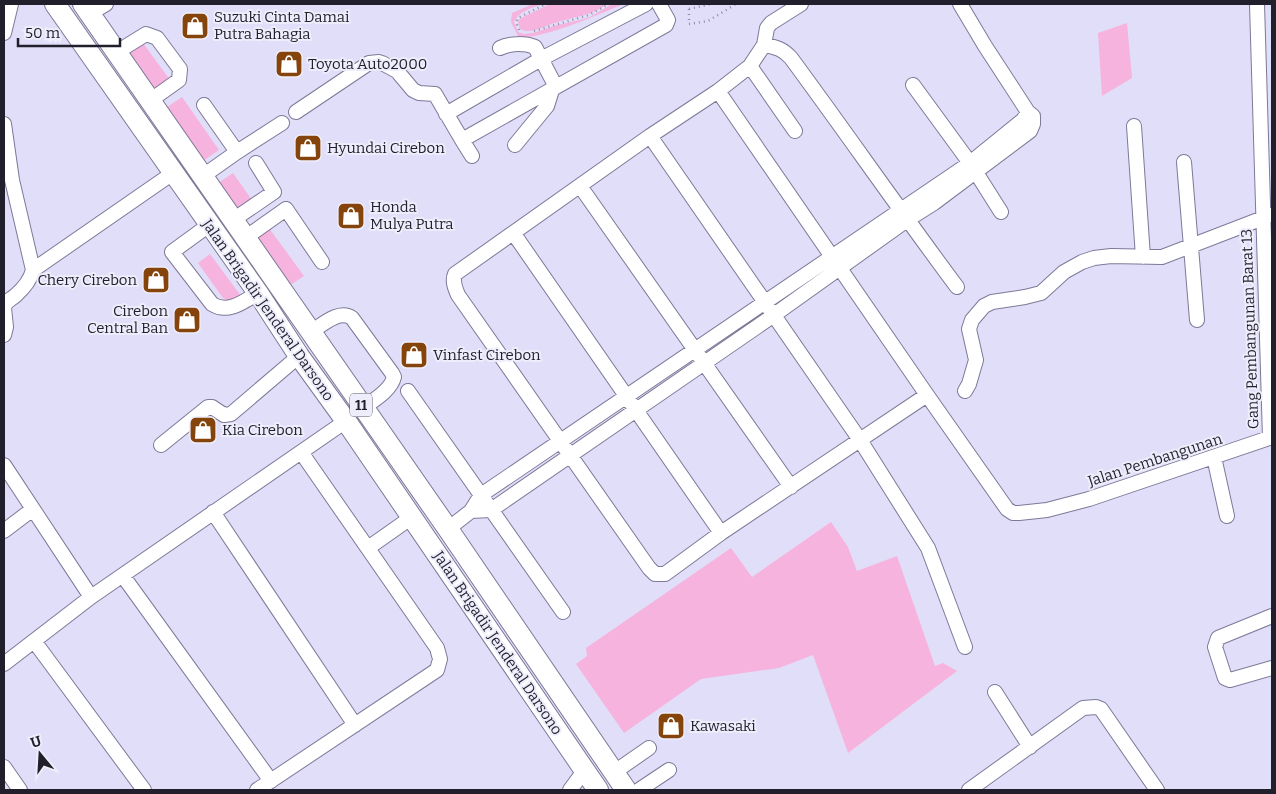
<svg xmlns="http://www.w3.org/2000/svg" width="1276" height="794" font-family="Bitter,serif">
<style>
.green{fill:#f6b3de}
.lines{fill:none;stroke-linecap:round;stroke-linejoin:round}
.minor-casing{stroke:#7d7998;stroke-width:16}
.highway-casing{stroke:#7d7998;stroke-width:22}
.path{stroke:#918ea3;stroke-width:2.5;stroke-dasharray:1 4;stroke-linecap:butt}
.minor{stroke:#fff;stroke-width:14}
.highway{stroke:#fff;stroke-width:20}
.labels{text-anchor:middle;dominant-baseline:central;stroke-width:4;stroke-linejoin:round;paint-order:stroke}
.shield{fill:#eeedfb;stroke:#5e5d6a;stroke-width:1}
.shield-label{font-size:14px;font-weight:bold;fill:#211f2c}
.poi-label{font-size:15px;fill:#211f2c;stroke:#eeedfb;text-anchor:start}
.street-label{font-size:15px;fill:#211f2c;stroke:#eeedfb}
</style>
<rect width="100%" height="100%" fill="#e1def9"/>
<path class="green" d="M533,4H542C532,8 519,11 514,22L518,32L524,34L533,33L557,25L576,21L590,17L612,4H624C594,16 551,36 519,38L511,22L512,13Z
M550,4H607C589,17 575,16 555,23C544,26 531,35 520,29L518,22L519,19Z
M1127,23L1132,78L1102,96L1098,33Z
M143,43L170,80L154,91L128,54Z
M182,97L219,150L203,161L167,107Z
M233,173L252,200L236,210L218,183Z
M269,228L304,276L289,286L256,236Z
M210,254L241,296L229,301L223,298L198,263Z
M831,522L848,547L857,571L897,556L935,666L943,663L957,671L848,753L813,655L779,668L701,679L624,733L576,664L587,656L586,648L731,548L752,577Z"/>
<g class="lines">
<defs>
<path id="minor" d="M801,4L771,23L767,28L764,45L750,66L718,91L650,136L455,274C452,281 455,288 458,295L649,568L655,574H665L721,533L927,395
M1257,4L1270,438
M89,14L106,4
M4,33L11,4
M764,45C776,47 783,49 791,58C847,134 901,212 957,287
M500,48C510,43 525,43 535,47L556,87
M117,52L146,34L157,38L180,69L179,80L151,100
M382,63L397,71L413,90L419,93L435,94L462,140L666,25L668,20L659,4
M750,66L795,131
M913,85L970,163L1001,212
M718,91L927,395L1007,509L1013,513H1019L1047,510L1089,499L1272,437
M296,112L369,63L379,62
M446,114L541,59L646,4
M4,124L12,180L33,270
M1134,126L1143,257
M650,136L860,440L928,548L965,647
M462,140L472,156
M515,145L547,106L552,90
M237,152L282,123
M1184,162L1197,320
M203,176L237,152L204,105
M580,186L791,487
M233,220L274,192L256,163
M209,225L172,252L212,304C228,314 243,302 258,293
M514,234L721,533
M245,238L286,209L322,262
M4,307C6,300 11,300 16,295C24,288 30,281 33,270L173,173
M4,308L6,327L4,335
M311,332C322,325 339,309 352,318L392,373L394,377C391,390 374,400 363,408
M408,391L563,612
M965,391L969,384L976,360L969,329L972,320L984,306L992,302L1025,297L1041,293L1064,272L1082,262L1094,258L1111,256L1162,257L1271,215
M161,445L208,407H212L224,415L231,414L299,356
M1214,457L1227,516
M4,465L91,597
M471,511L491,510L774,315L907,220L934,203L1030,131L1033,124V116L1028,112L985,46L960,4
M213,512L355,725
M448,529L471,511L481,495L970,163L1023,120L1028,112
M4,531L33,509
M368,548L412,517
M123,576L271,781
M1272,616L1218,638L1215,647L1225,678L1230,680L1272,668
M34,641L144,790
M4,664L91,597L346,421
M995,692L1030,747
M4,767L20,790
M613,773L649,748
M257,790L437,670L440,659L437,648L301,452
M570,790L584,771
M639,790L669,770
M969,790L1083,708L1096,707L1101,709L1157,790"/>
<path id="highway" d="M55,4L258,293L299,356L346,421L598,790
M83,4L448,529L626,790"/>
</defs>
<use href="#minor" class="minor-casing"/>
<use href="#highway" class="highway-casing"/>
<path class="path" d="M689,4V24L708,21L736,4
M689,9L711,4
M519,30L516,22L518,18L546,4
M534,31L589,15L609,4"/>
<use href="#minor" class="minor"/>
<use href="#highway" class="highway"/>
</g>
<defs>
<symbol id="shop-square" viewBox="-11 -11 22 22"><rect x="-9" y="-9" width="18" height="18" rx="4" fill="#84440b" stroke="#eeedfb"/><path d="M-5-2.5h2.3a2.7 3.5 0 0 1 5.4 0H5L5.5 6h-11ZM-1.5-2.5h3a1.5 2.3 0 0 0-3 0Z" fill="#fff"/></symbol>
</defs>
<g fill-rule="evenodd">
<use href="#shop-square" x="179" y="10" width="32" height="32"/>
<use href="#shop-square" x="273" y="48" width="32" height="32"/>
<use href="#shop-square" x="292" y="132" width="32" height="32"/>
<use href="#shop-square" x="335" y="200" width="32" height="32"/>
<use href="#shop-square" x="140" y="264" width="32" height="32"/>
<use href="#shop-square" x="171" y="304" width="32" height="32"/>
<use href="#shop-square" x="398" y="339" width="32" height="32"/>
<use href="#shop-square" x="187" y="414" width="32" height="32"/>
<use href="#shop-square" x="655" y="710" width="32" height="32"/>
</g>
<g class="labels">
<rect class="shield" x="350" y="393.5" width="22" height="23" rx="4"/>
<g class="shield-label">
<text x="361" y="405">11</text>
</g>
<g class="poi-label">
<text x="214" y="17">Suzuki Cinta Damai<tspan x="214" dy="17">Putra Bahagia</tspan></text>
<text x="308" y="64">Toyota Auto2000</text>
<text x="327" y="148">Hyundai Cirebon</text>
<text x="370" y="207">Honda<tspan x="370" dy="17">Mulya Putra</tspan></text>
<text x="137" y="280" text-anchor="end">Chery Cirebon</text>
<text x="168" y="311" text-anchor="end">Cirebon<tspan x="168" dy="17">Central Ban</tspan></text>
<text x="433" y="355">Vinfast Cirebon</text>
<text x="222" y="430">Kia Cirebon</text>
<text x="690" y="726">Kawasaki</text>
</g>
<g class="street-label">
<text transform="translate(268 310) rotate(55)">Jalan Brigadir Jenderal Darsono</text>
<text transform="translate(1250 329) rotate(-92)">Gang Pembangunan Barat 13</text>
<text transform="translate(1155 460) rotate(-18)">Jalan Pembangunan</text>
<text transform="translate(498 643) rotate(56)">Jalan Brigadir Jenderal Darsono</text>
</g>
</g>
<rect width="1276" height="794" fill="none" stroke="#211f2c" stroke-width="10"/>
<g transform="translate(40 754) rotate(342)" stroke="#eeedfb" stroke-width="4" paint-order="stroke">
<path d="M0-4L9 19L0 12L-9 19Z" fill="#211f2c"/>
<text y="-8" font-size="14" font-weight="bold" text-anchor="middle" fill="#211f2c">U</text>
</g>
<path d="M18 38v8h102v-8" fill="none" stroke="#211f2c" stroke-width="2.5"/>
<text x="25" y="38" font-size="15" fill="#211f2c" stroke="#eeedfb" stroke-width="4" paint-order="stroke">50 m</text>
</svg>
